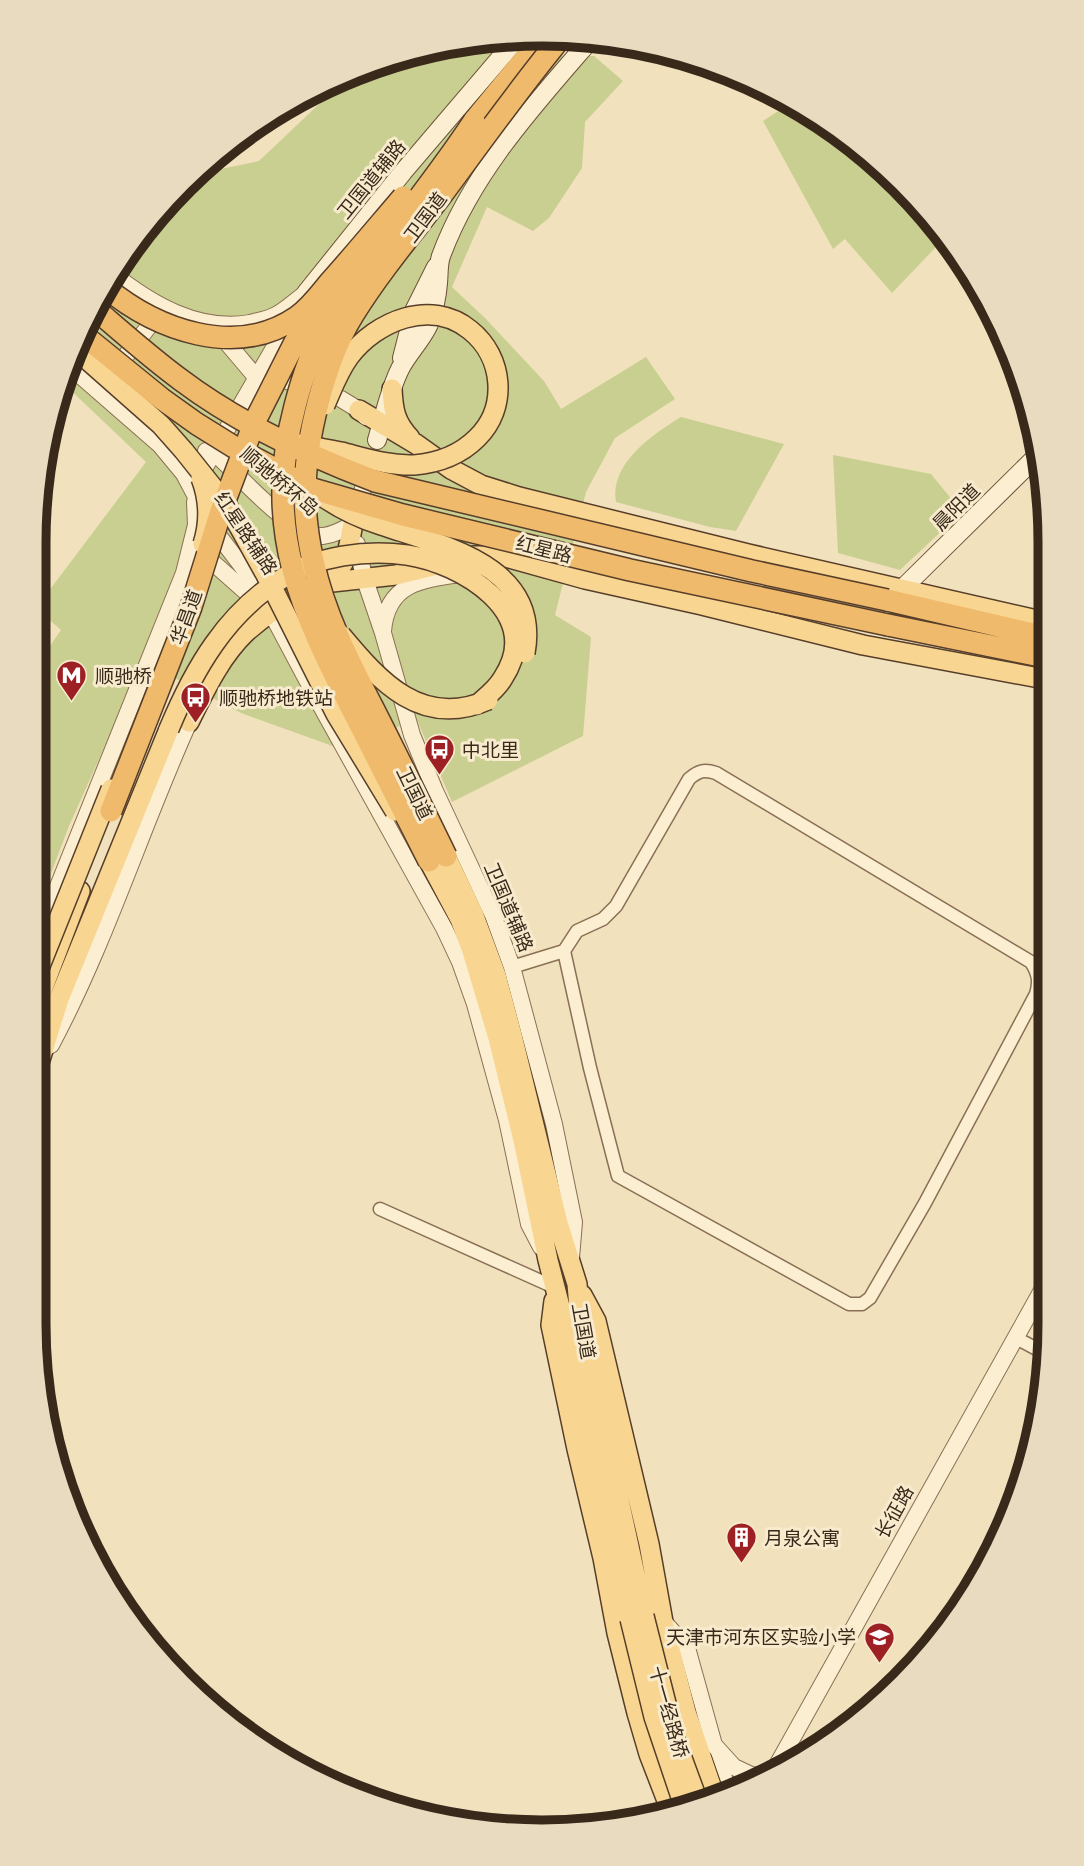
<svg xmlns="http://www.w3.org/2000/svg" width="1084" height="1866" font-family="Merriweather,'Noto Sans SC',serif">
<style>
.green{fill:#c9cf91}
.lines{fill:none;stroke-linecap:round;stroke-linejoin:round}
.minor-casing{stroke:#8a7055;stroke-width:15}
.tertiary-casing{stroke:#8a7055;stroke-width:18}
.secondary-casing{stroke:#6c5139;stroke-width:20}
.primary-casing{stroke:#573e2a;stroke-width:22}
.trunk-casing{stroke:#573e2a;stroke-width:24}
.minor{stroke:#fbeed1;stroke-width:12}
.tertiary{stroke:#fbeed1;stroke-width:16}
.secondary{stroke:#fbeed1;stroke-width:18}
.primary{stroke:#f8d691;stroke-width:19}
.trunk{stroke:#f0ba6c;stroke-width:21}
.primary-bridge-casing{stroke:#573e2a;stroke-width:22;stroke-linecap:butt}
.trunk-bridge-casing{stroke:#573e2a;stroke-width:24;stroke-linecap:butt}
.primary-bridge{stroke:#f8d691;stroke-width:19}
.trunk-bridge{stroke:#f0ba6c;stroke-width:21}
.labels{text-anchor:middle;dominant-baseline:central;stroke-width:6;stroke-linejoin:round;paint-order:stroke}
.street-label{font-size:19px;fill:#38291b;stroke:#f8ebcd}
.poi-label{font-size:19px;fill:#38291b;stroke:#f8ebcd;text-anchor:start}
.rim{fill:none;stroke:#38291b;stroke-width:9}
</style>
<rect width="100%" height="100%" fill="#f1e1bd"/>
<path class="green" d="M502,37L520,55L594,56L623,81L585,122L582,168L549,218L533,231L487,207L452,287L486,319L544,381L561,409L646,357L675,399L615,438L586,492L555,615L591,637L583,736L452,802L417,720L338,748L241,713L143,661L69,826L34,918V669L61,630L36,608L146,462L60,380L82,335L114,290L123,267L118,262L119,260L182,183L192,175L259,161L355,70L442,43Z
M792,102L824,119L902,183L982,287L993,311L936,247L892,293L845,239L833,249L763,121Z
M681,417L784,444L736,531L710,527L616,502C609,464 653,434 681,417Z
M833,455L931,474L962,512L900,570L838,553Z"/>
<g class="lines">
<defs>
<path id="minor" d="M512,967L564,951L590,1068L618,1176L849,1304H862L870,1298L925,1203L1036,994C1040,981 1038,973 1031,962L716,773C704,769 698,771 689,779L616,906L603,919L577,931L564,951
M380,1209L554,1287
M1016,1338L1050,1356
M717,1752L731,1792"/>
<path id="tertiary" d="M112,273C151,304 198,332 250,323C258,321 269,319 276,315C286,310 296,300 306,293
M221,332L228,344L256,377
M67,364L160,445L184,474L212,527L257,586L316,697L444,928L460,962L475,1004L507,1120L529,1224L541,1247
M114,371L160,312
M269,375L341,399L359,410L366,417
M206,451L213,453L221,459C242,479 295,538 323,536C334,535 344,529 353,524L369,467
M197,481L289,322
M357,544L364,577L383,633L412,735L435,791L493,915L512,967L554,1124L574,1222L571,1258
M201,552L263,607
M383,631C387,582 423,579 463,574
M34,946L184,573L196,525L195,502
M51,1045C106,942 141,828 189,722
M664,1622L687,1648L714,1745L734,1767L751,1775L761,1776
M775,1769L1050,1276"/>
<path id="secondary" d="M306,293L403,172L520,35
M402,358L414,311L436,267
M377,440C384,417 389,391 400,369C408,353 422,340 429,324C434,310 437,298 438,283C439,274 438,265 441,256C472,172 534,105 592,38
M902,589L1039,454"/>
<path id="primary" d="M392,389C393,410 395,422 410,438
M359,410L416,444L451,469L481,485L519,497L748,554L1050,623
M323,583L396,575L474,556H502L585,579L702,605L863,645L1050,680
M189,722C205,690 220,657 246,632C261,619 277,607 294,597C311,588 332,583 342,565C349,554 350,537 353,524
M446,856L473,913L496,975L512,1035L558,1223L577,1284L580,1319L644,1616
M429,861L460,919L472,951L498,1038L523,1140L548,1260L564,1322L630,1619
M34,1011L80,891
M34,1079L59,999L169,729
M582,1295L596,1321L649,1544L663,1622L686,1712L716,1800
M554,1301L551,1325L577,1449L603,1558L617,1633L637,1713L649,1754L671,1811"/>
<path id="trunk" d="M474,121L545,34
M887,600L1050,638
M888,625L1050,658"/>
</defs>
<use href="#minor" class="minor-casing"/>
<use href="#tertiary" class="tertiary-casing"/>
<use href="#secondary" class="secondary-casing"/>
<use href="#primary" class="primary-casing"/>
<use href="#trunk" class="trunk-casing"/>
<use href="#minor" class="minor"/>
<use href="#tertiary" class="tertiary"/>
<use href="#secondary" class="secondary"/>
<use href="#primary" class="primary"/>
<use href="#trunk" class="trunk"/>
<defs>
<path id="primary-bridge" d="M75,349L161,425L184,451L227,505L266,575L336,714L395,811
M299,444C313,447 327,449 341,452C365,458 389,466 414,465C438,463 460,455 477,438C508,408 504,357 470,330C431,298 376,321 349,357C338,372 332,389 325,405
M201,478C209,499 210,522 203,544
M319,494C338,508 359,518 381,525C443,546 541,565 525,653
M341,635C380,682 422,729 488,700
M169,729C194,669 226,613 283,578C317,556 367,549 407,555C461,563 546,613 503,678C497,689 486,697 477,705
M34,981L111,789
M644,1616L675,1739L700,1807
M630,1619L654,1717L685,1809"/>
<path id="trunk-bridge" d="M105,287C157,330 236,359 297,317C311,307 320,294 330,282C355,254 379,225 403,197
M95,309C123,333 151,358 181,380C238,423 309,456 375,481L752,571L887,600
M82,334L162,399L197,424L234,447L313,489L403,515L630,570L888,625
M111,811L191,607L221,511L255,421L295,342L340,271
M446,856C422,807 398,757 373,708C349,662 324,613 313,561C308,539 305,516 305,493C305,440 325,360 353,315C379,273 411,235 441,196C481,142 520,87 563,35
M429,861C405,814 381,766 357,719C301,611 262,530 295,406C302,379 311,351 325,327C341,299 361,274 380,249C412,207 445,165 474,121"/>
</defs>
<use href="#primary-bridge" class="primary-bridge-casing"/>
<use href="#trunk-bridge" class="trunk-bridge-casing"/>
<use href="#primary-bridge" class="primary-bridge"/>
<use href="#trunk-bridge" class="trunk-bridge"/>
</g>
<defs>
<symbol id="metro-pin" viewBox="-11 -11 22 30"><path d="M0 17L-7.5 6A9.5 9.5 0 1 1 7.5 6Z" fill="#9d2124" stroke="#f8ebcd"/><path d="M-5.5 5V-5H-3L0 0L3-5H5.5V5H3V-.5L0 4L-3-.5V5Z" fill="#fff"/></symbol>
<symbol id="bus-pin" viewBox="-11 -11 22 30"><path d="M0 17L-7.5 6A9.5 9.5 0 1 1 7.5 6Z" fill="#9d2124" stroke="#f8ebcd"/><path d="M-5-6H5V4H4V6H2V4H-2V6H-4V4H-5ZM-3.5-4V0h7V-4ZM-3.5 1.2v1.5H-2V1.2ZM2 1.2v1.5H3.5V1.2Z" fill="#fff"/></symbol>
<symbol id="building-pin" viewBox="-11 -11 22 30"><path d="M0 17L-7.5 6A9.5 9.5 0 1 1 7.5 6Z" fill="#9d2124" stroke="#f8ebcd"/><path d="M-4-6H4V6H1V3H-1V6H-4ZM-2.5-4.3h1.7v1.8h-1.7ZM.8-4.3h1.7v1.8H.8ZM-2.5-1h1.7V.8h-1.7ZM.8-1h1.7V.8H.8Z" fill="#fff"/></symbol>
<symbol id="school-pin" viewBox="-11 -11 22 30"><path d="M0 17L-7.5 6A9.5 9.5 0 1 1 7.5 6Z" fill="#9d2124" stroke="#f8ebcd"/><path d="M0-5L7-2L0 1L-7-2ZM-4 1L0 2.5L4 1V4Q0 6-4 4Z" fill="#fff"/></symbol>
</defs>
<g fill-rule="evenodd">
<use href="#metro-pin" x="54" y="658" width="35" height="47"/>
<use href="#bus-pin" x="178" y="680" width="35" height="47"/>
<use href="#bus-pin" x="422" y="732" width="35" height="47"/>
<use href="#building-pin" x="724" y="1520" width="35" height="47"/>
<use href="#school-pin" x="862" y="1620" width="35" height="47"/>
</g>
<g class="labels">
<g class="street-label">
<text transform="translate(371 179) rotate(-51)">卫国道辅路</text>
<text transform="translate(425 217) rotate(-53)">卫国道</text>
<text transform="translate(280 481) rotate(40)">顺驰桥环岛</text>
<text transform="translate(956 507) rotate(-45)">晨阳道</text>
<text transform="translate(246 533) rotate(56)">红星路辅路</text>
<text transform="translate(544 549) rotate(14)">红星路</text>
<text transform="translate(186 617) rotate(-70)">华昌道</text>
<text transform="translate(415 793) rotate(64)">卫国道</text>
<text transform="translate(509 907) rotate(67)">卫国道辅路</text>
<text transform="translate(584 1331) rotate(80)">卫国道</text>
<text transform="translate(894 1512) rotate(-61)">长征路</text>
<text transform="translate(669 1712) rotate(74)">十一经路桥</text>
</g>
<g class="poi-label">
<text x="95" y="676">顺驰桥</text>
<text x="219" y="698">顺驰桥地铁站</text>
<text x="462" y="750">中北里</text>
<text x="764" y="1538">月泉公寓</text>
<text x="856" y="1637" text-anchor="end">天津市河东区实验小学</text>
</g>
</g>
<path d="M0 0H1084V1866H0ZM542 46H542A496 496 0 0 1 1038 542V1324A496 496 0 0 1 542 1820H542A496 496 0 0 1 46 1324V542A496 496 0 0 1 542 46Z" fill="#e9dbbf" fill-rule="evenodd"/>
<path class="rim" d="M542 46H542A496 496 0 0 1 1038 542V1324A496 496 0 0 1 542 1820H542A496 496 0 0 1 46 1324V542A496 496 0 0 1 542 46Z"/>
</svg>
